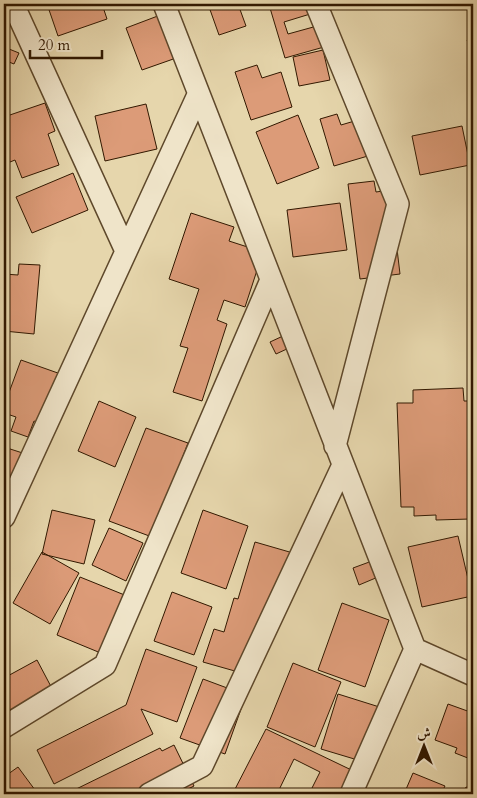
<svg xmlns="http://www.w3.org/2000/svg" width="477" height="798" font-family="Cardo,Amiri,serif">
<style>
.building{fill:#dc9b78;stroke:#311800}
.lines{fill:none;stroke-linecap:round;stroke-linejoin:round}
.street-casing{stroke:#5e482b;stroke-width:24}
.street{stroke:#efe4c9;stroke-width:21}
</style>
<rect width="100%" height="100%" fill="#e6d6ac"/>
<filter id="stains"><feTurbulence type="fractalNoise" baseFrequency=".004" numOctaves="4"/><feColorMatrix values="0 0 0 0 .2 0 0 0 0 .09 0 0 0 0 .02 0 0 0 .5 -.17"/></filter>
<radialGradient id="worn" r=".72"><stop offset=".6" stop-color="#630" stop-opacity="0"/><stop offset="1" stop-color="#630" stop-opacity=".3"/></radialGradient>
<path class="building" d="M47,4H102L107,19L58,36Z
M123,4H142L125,9Z
M208,4H238L246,26L219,35Z
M284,4H318L320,11L284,22L288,34L317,26L324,47L285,58L270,8Z
M163,14L179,57L142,70L126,28Z
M473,36V51L467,40Z
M4,47L19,53L14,64L4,60Z
M323,50L330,80L299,86L293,57Z
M257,65L262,78L281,72L292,107L251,120L235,72Z
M45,103L55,131L48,134L59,165L22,178L15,160L5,164L4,162V117Z
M146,104L157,149L105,161L95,116Z
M337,114L341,125L368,117L378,153L334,166L320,119Z
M298,115L319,168L277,184L256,132Z
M462,126L470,165L420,175L412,136Z
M73,173L88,210L32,233L16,197Z
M374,181L376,192L390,190L400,274L360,279L348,184Z
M340,203L347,250L293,257L287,210Z
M191,213L234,227L229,241L263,252L245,307L224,300L217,320L227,324L202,401L173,392L188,348L180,346L199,289L169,279Z
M19,264L40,265L34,334L4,331V274L18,275Z
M283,336L289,348L276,354L270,342Z
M21,360L72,378L53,428L34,421L28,437L11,431L16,417L4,413V406Z
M463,388L464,401H473V507H469L470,519L436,520V515L414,516V507H401L397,403H413V390Z
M99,401L136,417L115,467L78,451Z
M146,428L188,443L152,537L109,521Z
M4,447L35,457L4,500Z
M52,510L95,520L84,564L42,554Z
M203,510L248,526L226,589L181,573Z
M109,528L143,543L126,581L92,565Z
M458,536L472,596L422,607L408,547Z
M255,542L293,553L256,677L203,662L214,629L224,632L234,598L238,599Z
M42,552L79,573L50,624L13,603Z
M372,561L378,577L359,585L353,568Z
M80,577L132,598L108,656L57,635Z
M172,592L212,607L194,655L154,641Z
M342,603L389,620L365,687L318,670Z
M146,649L197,667L177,722L141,709L153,734L54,784L37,750L126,705Z
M37,660L56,696L4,724V678Z
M293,663L341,682L315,747L267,727Z
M203,679L246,695L225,754L180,738Z
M338,694L389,710L371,764L321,749Z
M448,704L473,713V760L455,753L457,748L435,740Z
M266,729L366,777L358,794H309L320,772L294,759L277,794L233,793Z
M174,745L194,786L178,794H66L160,748L162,751Z
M18,767L38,794H4V777Z
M413,773L445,786L441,794H404Z
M466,787L473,789V794H463Z"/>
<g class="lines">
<defs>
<path id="street" d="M13,4L125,249
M164,4L415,649L473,675
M316,4L398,204L335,446
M4,517L198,95
M4,727L105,665L271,280
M149,794L202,766L343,465
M351,794L415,649"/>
</defs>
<use href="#street" class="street-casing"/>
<use href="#street" class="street"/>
</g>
<rect width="477" height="798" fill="none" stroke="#e6d6ac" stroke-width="20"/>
<rect x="5" y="5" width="467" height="788" fill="none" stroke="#311800" stroke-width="2.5"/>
<rect x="10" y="10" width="457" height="778" fill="none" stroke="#311800"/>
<g transform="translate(424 746)" stroke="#efe4c9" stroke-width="4" paint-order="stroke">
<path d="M0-4L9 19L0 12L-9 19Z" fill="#311800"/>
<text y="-8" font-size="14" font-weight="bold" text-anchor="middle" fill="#311800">ش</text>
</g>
<path d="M30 50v8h72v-8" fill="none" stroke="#311800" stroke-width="2.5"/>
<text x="38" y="50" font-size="15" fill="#311800" stroke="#efe4c9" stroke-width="4" paint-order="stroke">20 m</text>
<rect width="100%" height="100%" filter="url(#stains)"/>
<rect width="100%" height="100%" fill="url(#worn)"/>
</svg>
